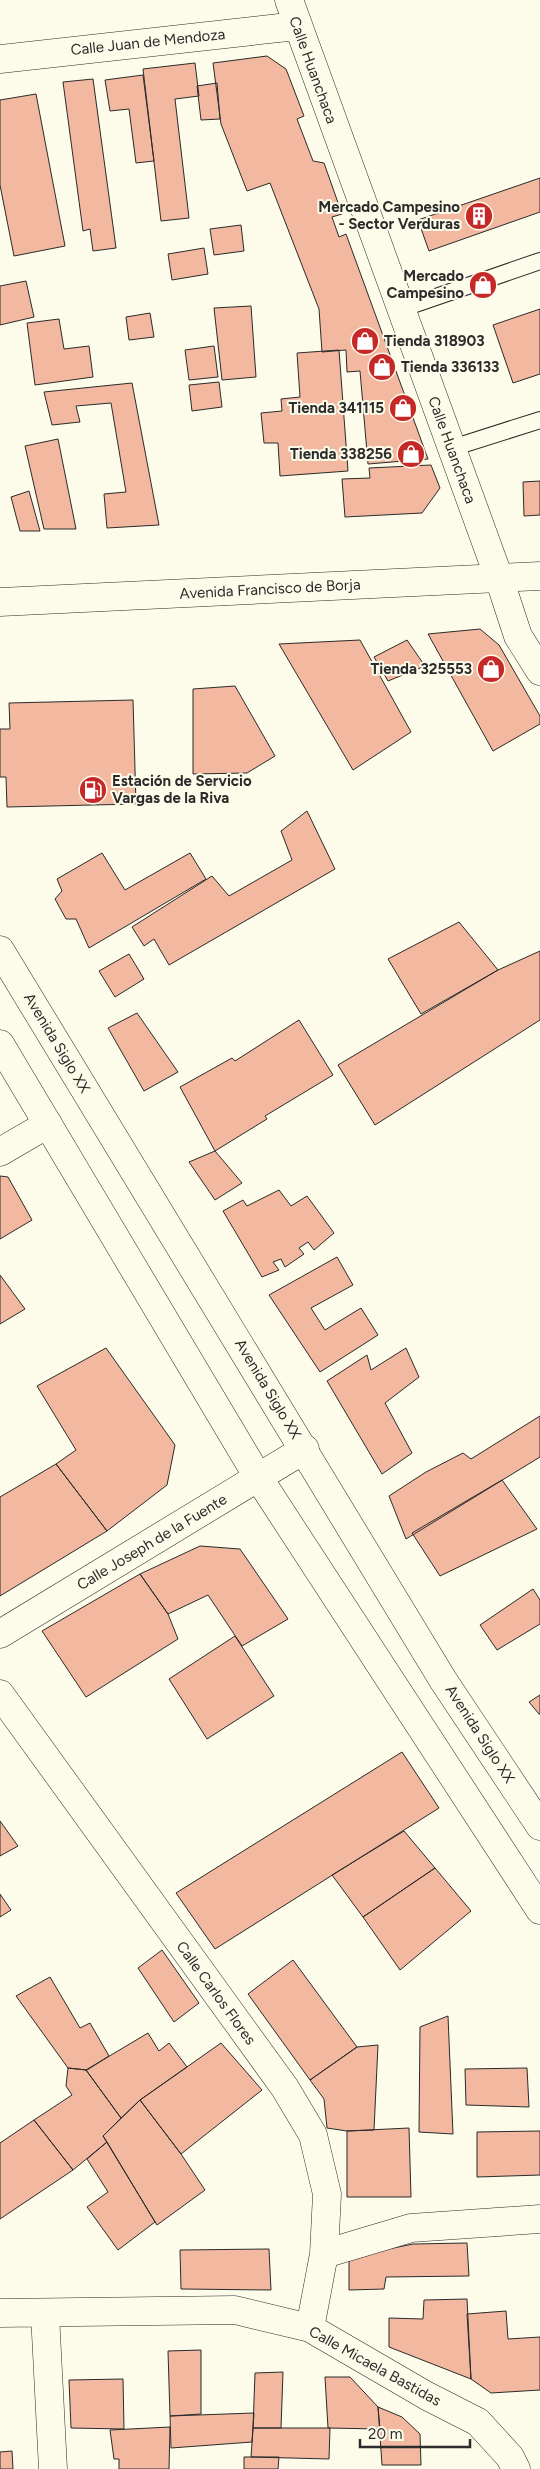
<svg xmlns="http://www.w3.org/2000/svg" width="540" height="2469" font-family="Figtree,sans-serif">
<style>
.building{fill:#f2b8a0;stroke:#2b2b2b}
.lines{fill:none;stroke-linecap:round;stroke-linejoin:round}
.service-casing{stroke:#2b2b2b;stroke-width:18}
.minor-casing{stroke:#2b2b2b;stroke-width:29}
.tertiary-casing{stroke:#2b2b2b;stroke-width:29}
.trunk-casing{stroke:#2b2b2b;stroke-width:29}
.service{stroke:#fdfbea;stroke-width:16}
.minor{stroke:#fdfbea;stroke-width:28}
.tertiary{stroke:#fdfbea;stroke-width:28}
.trunk{stroke:#fdfbea;stroke-width:28}
.labels{text-anchor:middle;dominant-baseline:central;stroke-width:4;stroke-linejoin:round;paint-order:stroke}
.street-label{font-size:15px;fill:#2b2b2b;stroke:#fdfbea}
.poi-label{font-size:15px;font-weight:bold;fill:#2b2b2b;stroke:#fdfbea;text-anchor:end}
</style>
<rect width="100%" height="100%" fill="#fdfbea"/>
<path class="building" d="M267,56L286,69L304,116L297,119L313,161L324,163L342,214L332,217L339,237L346,234L428,459L368,464L360,371L347,372L346,350L322,352L319,309L270,183L247,191L221,124L213,63Z
M195,63L199,96L175,99L189,218L161,221L143,69Z
M143,75L154,161L136,163L129,109L110,111L105,80Z
M93,79L116,248L93,251L90,229L83,231L63,82Z
M217,83L220,119L201,120L197,86Z
M36,94L65,246L14,256L0,185V100Z
M540,178V212L429,251L418,220Z
M241,225L244,251L214,255L210,229Z
M204,248L208,274L172,280L168,254Z
M26,281L34,317L0,325V286Z
M251,306L256,377L222,380L214,308Z
M540,309V374L513,383L493,325Z
M150,313L154,337L129,340L126,317Z
M59,319L64,349L89,346L93,377L35,385L27,323Z
M214,346L218,377L189,380L185,350Z
M339,350L348,471L280,476L278,443H264L261,413L282,411L281,399L300,397L297,353Z
M219,382L222,407L192,411L189,385Z
M132,383L159,525L107,528L104,494L126,492L111,403L76,406L80,422L52,425L44,392Z
M58,439L76,529H44L25,446Z
M431,465L440,488L422,513L345,517L342,479L370,478L369,468Z
M540,481V515L524,516L523,482Z
M29,491L40,531H20L11,497Z
M480,629L499,645L540,716V724L493,751L428,634Z
M360,640L411,732L353,770L279,644Z
M407,640L425,666L388,681L374,657Z
M235,686L275,756L247,773L193,774V689Z
M133,700L136,804L7,807L6,777H0V729H10L9,703Z
M307,811L335,869L169,965L154,939L144,946L132,927L212,876L229,896L292,860L281,831Z
M102,853L125,890L190,853L206,879L89,948L76,919H66L55,899L62,891L57,879Z
M459,922L498,970L421,1014L388,959Z
M540,951V1020L375,1125L338,1065L498,970Z
M129,954L144,979L115,997L99,971Z
M137,1013L178,1072L144,1091L108,1028Z
M299,1020L333,1075L265,1116L267,1119L215,1151L180,1087L232,1058L235,1061Z
M215,1151L242,1183L215,1200L189,1162Z
M0,1176L8,1177L32,1220L0,1239Z
M279,1190L291,1206L307,1196L334,1233L314,1250L308,1242L299,1248L304,1254L285,1267L281,1259L273,1262L279,1270L262,1277L223,1211L243,1200L247,1206Z
M337,1257L353,1285L311,1308L325,1330L361,1308L378,1335L320,1372L269,1295Z
M0,1275L25,1309L0,1324Z
M106,1348L175,1445L167,1485L107,1531L56,1464L76,1450L37,1386Z
M406,1348L419,1377L385,1403L412,1453L382,1474L327,1381L367,1355L371,1370Z
M540,1416V1457L406,1539L389,1496L426,1472L463,1453L471,1459Z
M56,1464L107,1531L0,1596V1497Z
M502,1480L537,1529L440,1576L412,1533Z
M200,1546L240,1549L288,1619L242,1646L208,1595L168,1614L140,1574Z
M140,1574L168,1614L178,1639L86,1697L42,1631Z
M533,1589L540,1600V1624L497,1650L480,1625Z
M235,1636L274,1696L207,1739L169,1679Z
M540,1695V1714H539L529,1702Z
M402,1752L439,1808L215,1949L176,1893Z
M0,1821L18,1846L0,1856Z
M404,1831L435,1868L363,1917L332,1875Z
M435,1868L471,1911L400,1970L363,1917Z
M0,1894L11,1910L0,1917Z
M162,1950L199,2003L174,2022L138,1968Z
M293,1960L357,2047L310,2080L248,1994Z
M50,1977L80,2028L90,2023L109,2056L87,2070L68,2068L16,1996Z
M448,2016L453,2134L419,2132L420,2027Z
M148,2033L159,2051L169,2043L187,2067L140,2100L121,2118L86,2070Z
M221,2043L262,2090L181,2154L140,2100Z
M378,2045L374,2130L347,2131L327,2128L324,2099L310,2080L357,2047Z
M68,2068L86,2070L121,2118L103,2136L107,2142L73,2170L34,2120L72,2095L66,2086Z
M527,2068L529,2107L466,2105L465,2069Z
M140,2100L181,2154L205,2190L157,2225L103,2136Z
M34,2120L73,2170L0,2219V2143Z
M409,2128L411,2197H347V2131Z
M540,2131V2175L477,2177V2132Z
M107,2142L155,2222L118,2250L87,2207L108,2192L87,2159Z
M467,2243L469,2276L386,2277L384,2289L349,2290V2257L413,2244Z
M269,2249L271,2290L181,2289L180,2250Z
M467,2299L471,2379L389,2347V2318L423,2319L424,2300Z
M506,2311L508,2339L540,2337V2390L491,2393L471,2379L467,2314Z
M201,2350V2414L170,2416L168,2351Z
M283,2372L281,2428H253L255,2373Z
M325,2377H350L378,2407L380,2429L328,2428Z
M123,2379L124,2429L71,2428L69,2380Z
M378,2407L402,2417L420,2434L421,2465H382Z
M254,2413L252,2442L171,2448L170,2416Z
M170,2427L169,2469H119V2459H114L110,2430Z
M253,2428H330L329,2459L251,2457Z
M12,2451L13,2469H0V2452Z
M244,2457H279L278,2469H244Z"/>
<g class="lines">
<defs>
<path id="service" d="M401,309L540,261
M452,448L540,420"/>
<path id="minor" d="M289,0L499,578L518,636L540,671
M0,59L297,26
M0,1152L48,1124
M0,1634L305,1449
M0,1694L285,2088L313,2135L327,2194L324,2254L310,2328
M324,2254L411,2228L540,2219
M0,2313L235,2310L310,2328L427,2396L478,2422L510,2457L516,2469
M45,2314L53,2469"/>
<path id="tertiary" d="M0,602L540,576"/>
<path id="trunk" d="M0,950L443,1680L540,1826
M0,1044L258,1477L540,1910"/>
</defs>
<use href="#service" class="service-casing"/>
<use href="#minor" class="minor-casing"/>
<use href="#tertiary" class="tertiary-casing"/>
<use href="#trunk" class="trunk-casing"/>
<use href="#service" class="service"/>
<use href="#minor" class="minor"/>
<use href="#tertiary" class="tertiary"/>
<use href="#trunk" class="trunk"/>
</g>
<defs>
<symbol id="building-disc" viewBox="-11 -11 22 22"><circle r="9.5" fill="#c62828" stroke="#fdfbea"/><path d="M-4-6H4V6H1V3H-1V6H-4ZM-2.5-4.3h1.7v1.8h-1.7ZM.8-4.3h1.7v1.8H.8ZM-2.5-1h1.7V.8h-1.7ZM.8-1h1.7V.8H.8Z" fill="#fff"/></symbol>
<symbol id="shop-disc" viewBox="-11 -11 22 22"><circle r="9.5" fill="#c62828" stroke="#fdfbea"/><path d="M-5-2.5h2.3a2.7 3.5 0 0 1 5.4 0H5L5.5 6h-11ZM-1.5-2.5h3a1.5 2.3 0 0 0-3 0Z" fill="#fff"/></symbol>
<symbol id="fuel-disc" viewBox="-11 -11 22 22"><circle r="9.5" fill="#c62828" stroke="#fdfbea"/><path d="M-5.5-6h7V0h2V4h1.3V-2.5L3-4.5l.8-.8L6-3V5H2.5V1h-1V6h-7ZM-4.2-4.7v3.2H.2V-4.7Z" fill="#fff"/></symbol>
</defs>
<g fill-rule="evenodd">
<use href="#building-disc" x="463" y="200" width="32" height="32"/>
<use href="#shop-disc" x="467" y="269" width="32" height="32"/>
<use href="#shop-disc" x="349" y="325" width="32" height="32"/>
<use href="#shop-disc" x="366" y="351" width="32" height="32"/>
<use href="#shop-disc" x="387" y="392" width="32" height="32"/>
<use href="#shop-disc" x="395" y="438" width="32" height="32"/>
<use href="#shop-disc" x="475" y="653" width="32" height="32"/>
<use href="#fuel-disc" x="77" y="774" width="32" height="32"/>
</g>
<g class="labels">
<g class="street-label">
<text transform="translate(148 42) rotate(-6)">Calle Juan de Mendoza</text>
<text transform="translate(313 70) rotate(70)">Calle Huanchaca</text>
<text transform="translate(452 450) rotate(70)">Calle Huanchaca</text>
<text transform="translate(270 589) rotate(-3)">Avenida Francisco de Borja</text>
<text transform="translate(57 1043) rotate(59)">Avenida Siglo XX</text>
<text transform="translate(268 1389) rotate(59)">Avenida Siglo XX</text>
<text transform="translate(152 1542) rotate(-31)">Calle Joseph de la Fuente</text>
<text transform="translate(480 1734) rotate(57)">Avenida Siglo XX</text>
<text transform="translate(216 1993) rotate(54)">Calle Carlos Flores</text>
<text transform="translate(375 2366) rotate(29)">Calle Micaela Bastidas</text>
</g>
<g class="poi-label">
<text x="460" y="207">Mercado Campesino<tspan x="460" dy="17">- Sector Verduras</tspan></text>
<text x="464" y="276">Mercado<tspan x="464" dy="17">Campesino</tspan></text>
<text x="384" y="341" text-anchor="start">Tienda 318903</text>
<text x="401" y="367" text-anchor="start">Tienda 336133</text>
<text x="384" y="408">Tienda 341115</text>
<text x="392" y="454">Tienda 338256</text>
<text x="472" y="669">Tienda 325553</text>
<text x="112" y="781" text-anchor="start">Estación de Servicio<tspan x="112" dy="17">Vargas de la Riva</tspan></text>
</g>
</g>
<path d="M360 2439v8h110v-8" fill="none" stroke="#2b2b2b" stroke-width="2.5"/>
<text x="368" y="2439" font-size="15" fill="#2b2b2b" stroke="#fdfbea" stroke-width="4" paint-order="stroke">20 m</text>
</svg>
